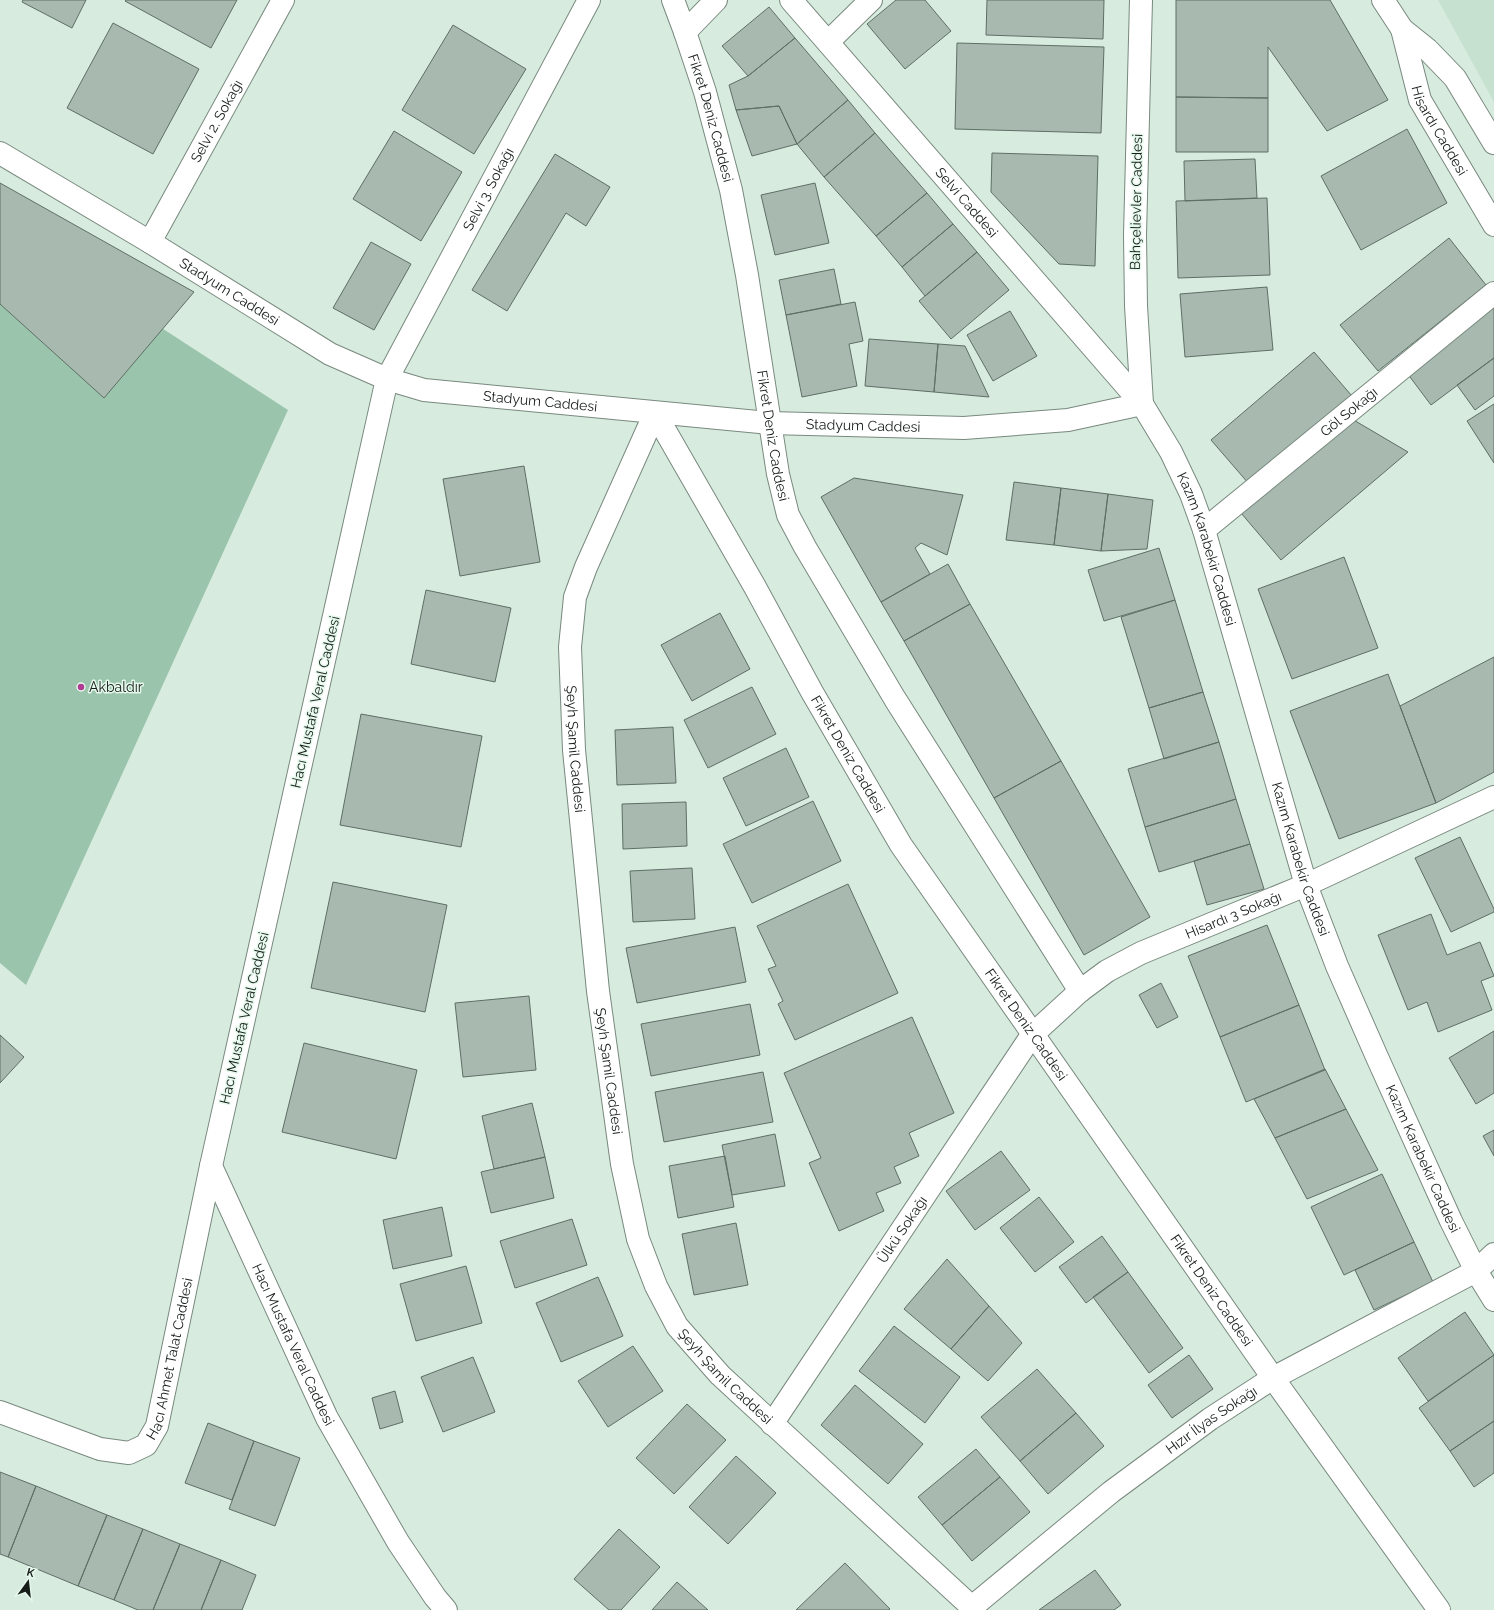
<svg xmlns="http://www.w3.org/2000/svg" width="1494" height="1610" font-family="Raleway,sans-serif">
<style>
.built{fill:#c6e1d0}
.green{fill:#9ac4ab}
.building{fill:#a8baaf;stroke:#5e6f65}
.lines{fill:none;stroke-linecap:round;stroke-linejoin:round}
.minor-casing{stroke:#78897e;stroke-width:24}
.tertiary-casing{stroke:#78897e;stroke-width:24}
.minor{stroke:#fff;stroke-width:22}
.tertiary{stroke:#fff;stroke-width:22}
.poi-dot{fill:#b03b93;stroke:#e5f8ec;stroke-width:1.5}
.labels{text-anchor:middle;dominant-baseline:central;stroke-width:3;stroke-linejoin:round;paint-order:stroke}
.street-label{font-size:14px;fill:#161c18;stroke:#e5f8ec}
.poi-label{font-size:14px;fill:#161c18;stroke:#e5f8ec;text-anchor:start}
</style>
<rect width="100%" height="100%" fill="#d8ebdf"/>
<path class="built" d="M1438,0H1494V102Z"/>
<path class="green" d="M0,223L288,410L26,985L0,963Z"/>
<path class="building" d="M23,0H86L72,28L22,2Z
M126,0H237L211,48L125,1Z
M896,0H925L951,31L905,69L867,24Z
M987,0H1104L1103,39L986,35Z
M1176,0H1330L1388,100L1327,131L1268,47V98L1176,97Z
M769,7L795,38L748,76L722,46Z
M113,23L199,69L153,154L67,108Z
M453,25L526,69L474,154L402,110Z
M795,38L848,100L797,144L779,106L736,110L729,85L748,76Z
M957,43L1104,47L1101,133L955,129Z
M1176,97L1268,98V152H1176Z
M848,100L875,133L824,177L797,144Z
M779,106L797,144L752,156L736,110Z
M1407,129L1447,203L1361,250L1321,176Z
M394,131L462,172L421,241L353,199Z
M875,133L927,193L876,236L824,177Z
M992,153L1098,156L1095,266L1059,264L991,192Z
M555,154L610,187L586,226L566,213L507,311L472,290Z
M1255,159L1257,198L1185,201L1184,161Z
M0,183L194,292L104,398L0,304Z
M815,183L829,243L775,255L761,195Z
M927,193L953,224L902,267L876,236Z
M1267,198L1270,275L1178,278L1176,201Z
M953,224L977,252L925,296L902,267Z
M1449,238L1486,285L1378,371L1340,325Z
M371,242L411,264L374,330L333,308Z
M977,252L1009,290L951,339L919,301Z
M834,269L841,304L786,315L779,280Z
M1267,287L1273,350L1185,357L1180,294Z
M855,302L863,341L849,344L857,386L802,397L786,315Z
M1494,303V358L1431,405L1404,369Z
M1010,311L1037,356L993,381L967,335Z
M869,339L938,344L934,392L865,386Z
M938,344L965,346L989,397L934,392Z
M1314,352L1352,396L1249,484L1211,440Z
M1494,358V396L1475,410L1457,385Z
M1494,404V463L1467,421Z
M1352,419L1408,452L1281,560L1241,513Z
M524,466L540,562L460,576L443,479Z
M854,478L963,495L947,555L921,543L915,548L930,574L881,602L821,497Z
M1014,482L1061,488L1054,545L1006,540Z
M1061,488L1108,494L1101,551L1054,545Z
M1108,494L1153,500L1147,549L1101,551Z
M1159,548L1175,600L1104,621L1088,570Z
M1344,557L1378,648L1292,679L1258,589Z
M948,564L970,604L904,641L881,602Z
M426,590L511,608L495,682L411,664Z
M1175,600L1203,692L1149,708L1121,617Z
M970,604L1061,761L994,798L904,641Z
M720,613L750,669L692,701L661,645Z
M1494,657V772L1436,803L1400,706Z
M1388,674L1436,803L1339,839L1290,711Z
M752,687L776,734L708,768L684,720Z
M1203,692L1219,742L1164,759L1149,708Z
M361,714L482,736L461,847L340,825Z
M673,727L676,783L617,785L615,730Z
M1219,742L1236,799L1145,827L1128,769Z
M786,748L809,797L746,826L723,778Z
M1061,761L1150,917L1084,955L994,798Z
M1236,799L1250,844L1159,872L1145,827Z
M813,801L841,861L752,903L723,844Z
M686,802L687,846L623,849L622,804Z
M1460,837L1494,909V912L1451,932L1415,858Z
M1250,844L1264,889L1207,905L1194,861Z
M692,868L695,919L633,922L630,871Z
M333,882L447,905L425,1012L311,988Z
M848,884L898,993L795,1040L778,1004L783,1001L768,969L776,966L757,926Z
M1431,914L1447,955L1480,942L1494,976L1481,981L1492,1010L1438,1032L1427,1002L1408,1010L1378,935Z
M1267,925L1299,1005L1220,1037L1188,956Z
M735,927L746,982L637,1003L626,948Z
M1161,983L1178,1017L1157,1028L1139,995Z
M529,996L536,1070L463,1077L455,1003Z
M750,1004L760,1055L651,1076L641,1024Z
M1299,1005L1325,1070L1246,1102L1220,1037Z
M912,1017L954,1113L909,1133L919,1156L894,1167L901,1183L876,1193L884,1211L839,1231L809,1163L821,1158L784,1073Z
M1494,1031V1093L1476,1104L1449,1058Z
M0,1035L24,1057L0,1083Z
M304,1043L417,1070L396,1159L282,1132Z
M1325,1069L1346,1109L1275,1138L1254,1099Z
M763,1072L773,1122L664,1142L655,1092Z
M532,1103L545,1157L494,1169L482,1116Z
M1346,1109L1378,1170L1307,1199L1275,1138Z
M1494,1130V1156L1483,1136Z
M775,1134L785,1186L732,1195L722,1145Z
M1001,1151L1030,1190L975,1230L946,1191Z
M725,1156L734,1207L678,1218L669,1166Z
M545,1157L554,1198L491,1213L481,1172Z
M1382,1174L1414,1242L1344,1275L1311,1207Z
M1039,1197L1074,1242L1035,1272L1000,1228Z
M442,1207L452,1256L393,1269L383,1220Z
M572,1219L587,1265L515,1288L500,1241Z
M736,1223L748,1285L694,1295L682,1234Z
M1102,1236L1128,1272L1086,1303L1059,1267Z
M1414,1242L1433,1282L1374,1310L1355,1270Z
M947,1259L989,1306L951,1349L904,1309Z
M466,1266L482,1323L416,1341L400,1284Z
M1128,1272L1183,1348L1149,1373L1093,1297Z
M598,1277L623,1336L561,1362L536,1303Z
M989,1306L1022,1343L988,1381L951,1349Z
M1465,1312L1494,1355L1428,1401L1398,1358Z
M894,1326L960,1377L925,1423L859,1371Z
M633,1346L663,1391L608,1427L578,1381Z
M1189,1355L1213,1389L1172,1418L1148,1385Z
M1494,1355V1421L1450,1451L1419,1408Z
M473,1357L495,1412L443,1432L421,1377Z
M1037,1369L1076,1413L1020,1461L981,1417Z
M855,1385L923,1444L888,1484L821,1425Z
M395,1391L403,1422L380,1429L372,1398Z
M687,1404L726,1440L674,1494L636,1458Z
M1076,1413L1104,1446L1048,1494L1020,1461Z
M1494,1421V1473L1474,1487L1450,1451Z
M208,1423L254,1441L232,1500L185,1483Z
M254,1441L300,1458L275,1526L229,1509Z
M976,1449L1000,1477L942,1525L918,1497Z
M736,1456L776,1493L728,1544L689,1507Z
M0,1472L36,1486L8,1557L0,1554Z
M1000,1477L1030,1512L972,1561L942,1525Z
M36,1486L107,1515L78,1586L8,1557Z
M107,1515L143,1529L114,1600L78,1586Z
M143,1529L180,1544L153,1610H138L114,1600Z
M619,1529L660,1567L621,1610H609L574,1579Z
M180,1544L221,1560L201,1610H153Z
M221,1560L256,1575L242,1610H201Z
M845,1563L890,1609L888,1610H796Z
M1095,1570L1121,1605L1114,1610H1039Z
M677,1582L708,1610H652Z"/>
<g class="lines">
<defs>
<g id="minor">
<path d="M685,32L716,0"/>
<path d="M828,42L871,0"/>
<path id="s1" d="M150,242L283,0"/>
<path id="s2" d="M387,379L589,0"/>
<path id="s3" d="M1204,530L1494,293"/>
<path id="s4" d="M772,1424L1032,1035L1080,991L1107,971L1141,953L1306,885L1494,797"/>
<path id="s5" d="M972,1607L1111,1492L1210,1419L1273,1378L1476,1271L1494,1254"/>
</g>
<g id="tertiary">
<path id="s6" d="M673,0L685,32L705,92L731,190L747,275L778,474L788,515L805,547L895,699L1080,991"/>
<path id="s7" d="M791,0L1142,404L1171,452L1191,494L1204,530L1306,885L1337,966L1377,1057L1451,1221L1476,1271L1494,1300"/>
<path d="M1141,0L1135,235L1136,306L1142,404"/>
<path d="M1383,0L1402,29L1427,49L1455,78L1494,143"/>
<path id="s8" d="M1402,29L1420,100L1494,225"/>
<path id="s9" d="M0,153L150,242L330,354L387,379L424,390L769,423L964,428L1068,420L1142,404"/>
<path id="s10" d="M387,379L211,1166L327,1418L398,1542L435,1597L446,1610"/>
<path id="s11" d="M655,413L755,587L812,692L901,845L1273,1378L1439,1610"/>
<path id="s12" d="M655,413L586,567L575,597L570,647L574,750L598,991L622,1164L638,1239L656,1286L677,1326L720,1375L975,1610"/>
<path id="s13" d="M0,1412L100,1449L129,1453L146,1445L157,1426L211,1166"/>
</g>
</defs>
<use href="#minor" class="minor-casing"/>
<use href="#tertiary" class="tertiary-casing"/>
<use href="#minor" class="minor"/>
<use href="#tertiary" class="tertiary"/>
</g>
<circle class="poi-dot" cx="81" cy="687" r="4"/>
<g class="labels">
<g class="street-label">
<text stroke="none"><textPath href="#s6" startOffset="124">Fikret Deniz Caddesi</textPath></text>
<text stroke="none"><textPath href="#s1" startOffset="138">Selvi 2. Sokağı</textPath></text>
<text stroke="none"><textPath href="#s8" startOffset="109">Hisardı Caddesi</textPath></text>
<text stroke="none"><textPath href="#s2" startOffset="215">Selvi 3. Sokağı</textPath></text>
<text stroke="none"><textPath href="#s7" startOffset="268">Selvi Caddesi</textPath></text>
<text transform="translate(1136 202) rotate(-89)">Bahçelievler Caddesi</text>
<text stroke="none"><textPath href="#s9" startOffset="268">Stadyum Caddesi</textPath></text>
<text stroke="none"><textPath href="#s9" startOffset="604">Stadyum Caddesi</textPath></text>
<text stroke="none"><textPath href="#s3" startOffset="187">Göl Sokağı</textPath></text>
<text stroke="none"><textPath href="#s9" startOffset="928">Stadyum Caddesi</textPath></text>
<text stroke="none"><textPath href="#s6" startOffset="448">Fikret Deniz Caddesi</textPath></text>
<text stroke="none"><textPath href="#s7" startOffset="695">Kazım Karabekir Caddesi</textPath></text>
<text transform="translate(315 702) rotate(-77)">Hacı Mustafa Veral Caddesi</text>
<text stroke="none"><textPath href="#s12" startOffset="353">Şeyh Şamil Caddesi</textPath></text>
<text stroke="none"><textPath href="#s11" startOffset="392">Fikret Deniz Caddesi</textPath></text>
<text stroke="none"><textPath href="#s7" startOffset="1019">Kazım Karabekir Caddesi</textPath></text>
<text stroke="none"><textPath href="#s4" startOffset="705">Hisardı 3 Sokağı</textPath></text>
<text transform="translate(244 1018) rotate(-77)">Hacı Mustafa Veral Caddesi</text>
<text stroke="none"><textPath href="#s11" startOffset="716">Fikret Deniz Caddesi</textPath></text>
<text stroke="none"><textPath href="#s12" startOffset="677">Şeyh Şamil Caddesi</textPath></text>
<text stroke="none"><textPath href="#s7" startOffset="1343">Kazım Karabekir Caddesi</textPath></text>
<text stroke="none"><textPath href="#s4" startOffset="234">Ülkü Sokağı</textPath></text>
<text stroke="none"><textPath href="#s11" startOffset="1040">Fikret Deniz Caddesi</textPath></text>
<text stroke="none"><textPath href="#s10" startOffset="1003">Hacı Mustafa Veral Caddesi</textPath></text>
<text stroke="none"><textPath href="#s13" startOffset="245">Hacı Ahmet Talat Caddesi</textPath></text>
<text stroke="none"><textPath href="#s12" startOffset="1013">Şeyh Şamil Caddesi</textPath></text>
<text stroke="none"><textPath href="#s5" startOffset="304">Hızır İlyas Sokağı</textPath></text>
</g>
<g class="poi-label">
<text x="89" y="687">Akbaldır</text>
</g>
</g>
<g transform="translate(28 1582) rotate(15)" stroke="#e5f8ec" stroke-width="3" paint-order="stroke">
<path d="M0-3L7 15L0 10L-7 15Z" fill="#161c18"/>
<text y="-6" font-size="11" font-weight="bold" text-anchor="middle" fill="#161c18">K</text>
</g>
</svg>
